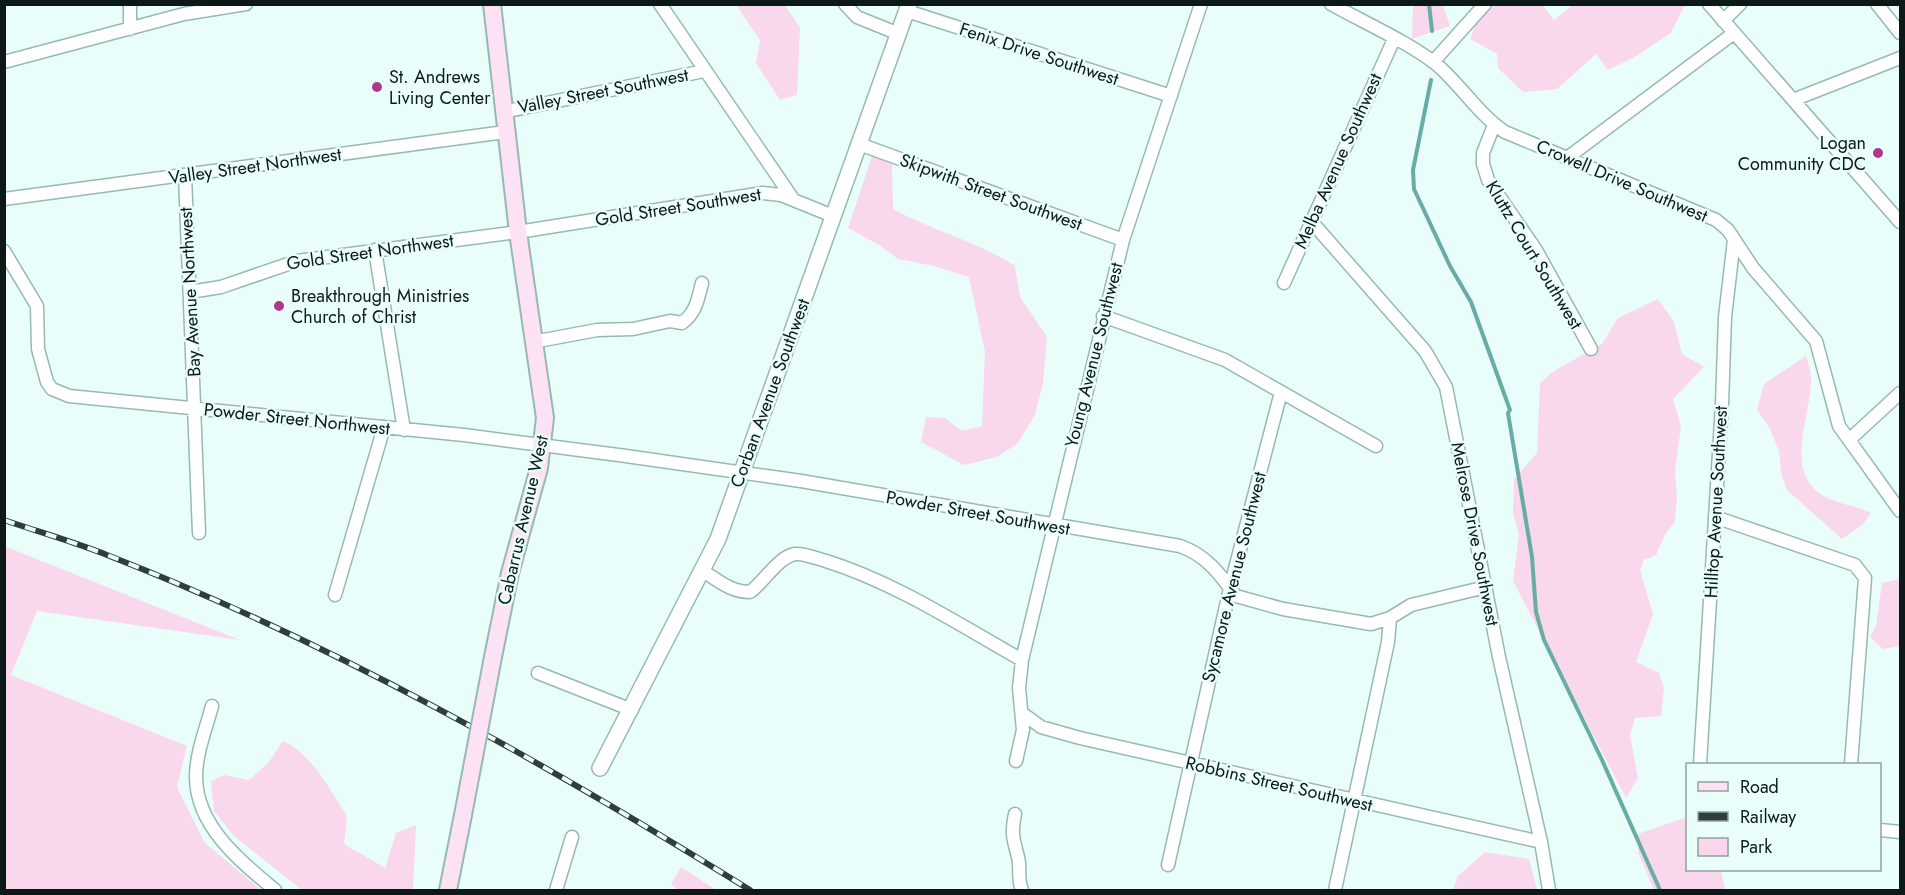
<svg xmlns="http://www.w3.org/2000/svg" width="1905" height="895" font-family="Jost,sans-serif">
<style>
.green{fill:#f9d7ec}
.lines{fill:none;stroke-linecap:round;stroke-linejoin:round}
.stream{stroke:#68ada5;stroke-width:4}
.minor-casing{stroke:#96b9b4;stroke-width:15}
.tertiary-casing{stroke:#96b9b4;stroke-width:18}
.secondary-casing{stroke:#96b9b4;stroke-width:20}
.minor{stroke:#fff;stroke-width:12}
.tertiary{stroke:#fff;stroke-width:15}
.secondary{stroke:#fde1f4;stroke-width:16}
.rail-casing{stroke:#2f3d3b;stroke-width:6}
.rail{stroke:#e9fefb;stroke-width:4;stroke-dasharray:11;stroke-linecap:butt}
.secondary-bridge-casing{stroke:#96b9b4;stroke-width:20;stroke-linecap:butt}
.secondary-bridge{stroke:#fde1f4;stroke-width:16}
.poi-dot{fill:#af388f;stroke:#e9fefb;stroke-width:2}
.labels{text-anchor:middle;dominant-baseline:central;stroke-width:5;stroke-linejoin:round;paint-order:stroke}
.street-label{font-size:18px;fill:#0c1918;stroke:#e9fefb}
.poi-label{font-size:18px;fill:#0c1918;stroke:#e9fefb;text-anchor:start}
</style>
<rect width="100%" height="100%" fill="#e9fefb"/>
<path class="green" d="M736,5H785L800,28L797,95L780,100L756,63L760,40Z
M1413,5H1443L1450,26L1412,39Z
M1495,5H1543L1554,20L1573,5H1685L1671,33L1633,58L1608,70L1596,54L1557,89L1523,92L1498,68L1497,54L1470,39L1477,21Z
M872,156L892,164L893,209C933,231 979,242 1015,266L1020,297L1047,337L1043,383L1035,415L1018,443L997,457L964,465L921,442L926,417L945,418L962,431L982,426L985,352L969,277L934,266L898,259L879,245L848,228Z
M1658,299L1674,322L1682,354L1704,367L1673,399L1681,426L1675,470L1677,497L1675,521L1665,535L1656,555L1644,560L1640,570L1653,614L1636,662L1659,673L1664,688L1661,716L1635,718L1630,735L1638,778L1626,798L1513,581L1519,534L1513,514L1514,479L1537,453L1540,383L1554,371L1602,344L1618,318Z
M1806,356C1808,363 1811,371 1811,378C1812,414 1784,466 1819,493C1834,504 1855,505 1871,513L1863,524L1842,539L1787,490L1781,472L1779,451L1769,427L1757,410L1764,384Z
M4,546L240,640L37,611L11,675L187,746L177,787L205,843L261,890H5Z
M1900,579V646L1883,649L1870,637L1876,626L1882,583Z
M283,741C312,754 330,790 347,816L344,844L385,868L396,833L416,825L413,890H302L234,836L214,811L211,781L224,775L249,780L269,762Z
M1687,817L1688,870H1721L1725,890H1654L1638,852V834Z
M1485,852L1529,859L1537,890H1453L1458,876Z
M681,867L716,890H678L671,884Z"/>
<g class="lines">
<path class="stream" d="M1429,4L1432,31
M1431,80L1413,170L1414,189L1450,266L1471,302L1510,410L1508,413L1532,557L1536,612L1544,640L1602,760L1660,890"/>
<defs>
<path id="minor" d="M660,4L793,199
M845,4L857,17L899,34
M1331,4C1363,22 1408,42 1436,64C1461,85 1478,114 1505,132L1716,220L1728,230L1753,268L1816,341L1839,426L1900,511
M1709,4L1900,222
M1877,4L1900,33
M907,11L1171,96
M1723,21L1740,4
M130,29V4
M4,62L184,14L246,4
M1433,62L1485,4
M1793,100L1900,58
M503,112L704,71
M1494,125L1483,153V164L1488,180L1536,250L1591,349
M859,144L1123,240
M1567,158L1734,33
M185,175L199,533
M4,199L505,132
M1311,221L1425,351L1446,387L1499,657L1541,842L1549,890
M375,250L404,430
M4,251L37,306L38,349L47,382L52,389L69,396L464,435L626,456L801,481L1180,546C1206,555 1220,574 1236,596L1283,609L1371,624L1390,618L1411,605L1486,587
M1284,283L1394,39
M190,292L221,287L297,261L518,232L763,193L781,195L833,216
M1103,316L1225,360L1376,446
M533,342L597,330L633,329L670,321L682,323C696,313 698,299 702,283
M1849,440L1900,393
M1715,517L1855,565L1865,578L1851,764
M703,571C719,581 731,592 750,592C764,582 778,557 795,554C804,553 818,559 826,561C896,583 958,624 1022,660
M335,595L384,427
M538,673L632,710
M212,706C206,729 196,753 196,777C196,826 241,862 275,890
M1022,713L1041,727L1080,738L1541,842
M1016,761L1023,730L1019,688L1022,660L1123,240L1201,4
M1700,764L1722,404L1725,317L1734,240
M1015,814C1011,834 1013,838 1018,857C1021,868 1017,879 1022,890
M1880,830L1900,832
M1168,865L1230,588L1281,392
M556,890L572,837
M1335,890L1388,642L1390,618"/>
<path id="tertiary" d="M600,768L718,539L909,4"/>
<path id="secondary" d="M492,4L518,232L545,418L539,468L510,573L493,657
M448,890L463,815"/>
</defs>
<use href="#minor" class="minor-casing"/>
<use href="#tertiary" class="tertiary-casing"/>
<use href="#secondary" class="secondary-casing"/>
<use href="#minor" class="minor"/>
<use href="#tertiary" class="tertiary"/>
<use href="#secondary" class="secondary"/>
<defs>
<path id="rail" d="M4,520C39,532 74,542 107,555C333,643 545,763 750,890"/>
</defs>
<use href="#rail" class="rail-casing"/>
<use href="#rail" class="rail"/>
<defs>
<path id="secondary-bridge" d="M463,815L493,657"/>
</defs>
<use href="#secondary-bridge" class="secondary-bridge-casing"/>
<use href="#secondary-bridge" class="secondary-bridge"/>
</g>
<g class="poi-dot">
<circle cx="377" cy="87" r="6"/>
<circle cx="1878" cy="153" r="6"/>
<circle cx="279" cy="306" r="6"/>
</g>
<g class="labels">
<g class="street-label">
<text transform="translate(1039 54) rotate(18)">Fenix Drive Southwest</text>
<text transform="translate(603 91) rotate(-11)">Valley Street Southwest</text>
<text transform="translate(1338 161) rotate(-66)">Melba Avenue Southwest</text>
<text transform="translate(255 166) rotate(-8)">Valley Street Northwest</text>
<text transform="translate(1622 181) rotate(23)">Crowell Drive Southwest</text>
<text transform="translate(991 192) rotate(20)">Skipwith Street Southwest</text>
<text transform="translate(678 207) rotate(-9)">Gold Street Southwest</text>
<text transform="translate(370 252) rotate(-8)">Gold Street Northwest</text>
<text transform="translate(1534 255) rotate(59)">Kluttz Court Southwest</text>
<text transform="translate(190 292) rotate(-93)">Bay Avenue Northwest</text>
<text transform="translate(1094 355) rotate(-76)">Young Avenue Southwest</text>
<text transform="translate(770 393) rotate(-70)">Corban Avenue Southwest</text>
<text transform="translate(297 419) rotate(6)">Powder Street Northwest</text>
<text transform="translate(1716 502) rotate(-87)">Hilltop Avenue Southwest</text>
<text transform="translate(978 513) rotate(10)">Powder Street Southwest</text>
<text transform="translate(523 520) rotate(-77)">Cabarrus Avenue West</text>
<text transform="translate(1475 534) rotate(79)">Melrose Drive Southwest</text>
<text transform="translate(1234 577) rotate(-76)">Sycamore Avenue Southwest</text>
<text transform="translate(1279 784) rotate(13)">Robbins Street Southwest</text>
</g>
<g class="poi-label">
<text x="389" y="77">St. Andrews<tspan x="389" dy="21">Living Center</tspan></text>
<text x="1866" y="143" text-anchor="end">Logan<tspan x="1866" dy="21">Community CDC</tspan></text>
<text x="291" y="296">Breakthrough Ministries<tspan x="291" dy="21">Church of Christ</tspan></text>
</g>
</g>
<rect width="1905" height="895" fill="none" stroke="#0c1918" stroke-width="12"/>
<rect x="1686" y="763" width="195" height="108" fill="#e9fefb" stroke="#91a2a0" stroke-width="1.5"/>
<rect x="1698" y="782" width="30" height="9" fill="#fde1f4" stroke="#91a2a0" stroke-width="1.5"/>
<text x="1740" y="793" font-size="18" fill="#0c1918">Road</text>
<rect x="1698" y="812" width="30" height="9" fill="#2f3d3b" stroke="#91a2a0" stroke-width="1.5"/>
<text x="1740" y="823" font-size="18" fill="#0c1918">Railway</text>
<rect x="1698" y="838" width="30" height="18" fill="#f9d7ec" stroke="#91a2a0" stroke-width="1.5"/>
<text x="1740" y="853" font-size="18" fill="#0c1918">Park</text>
</svg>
